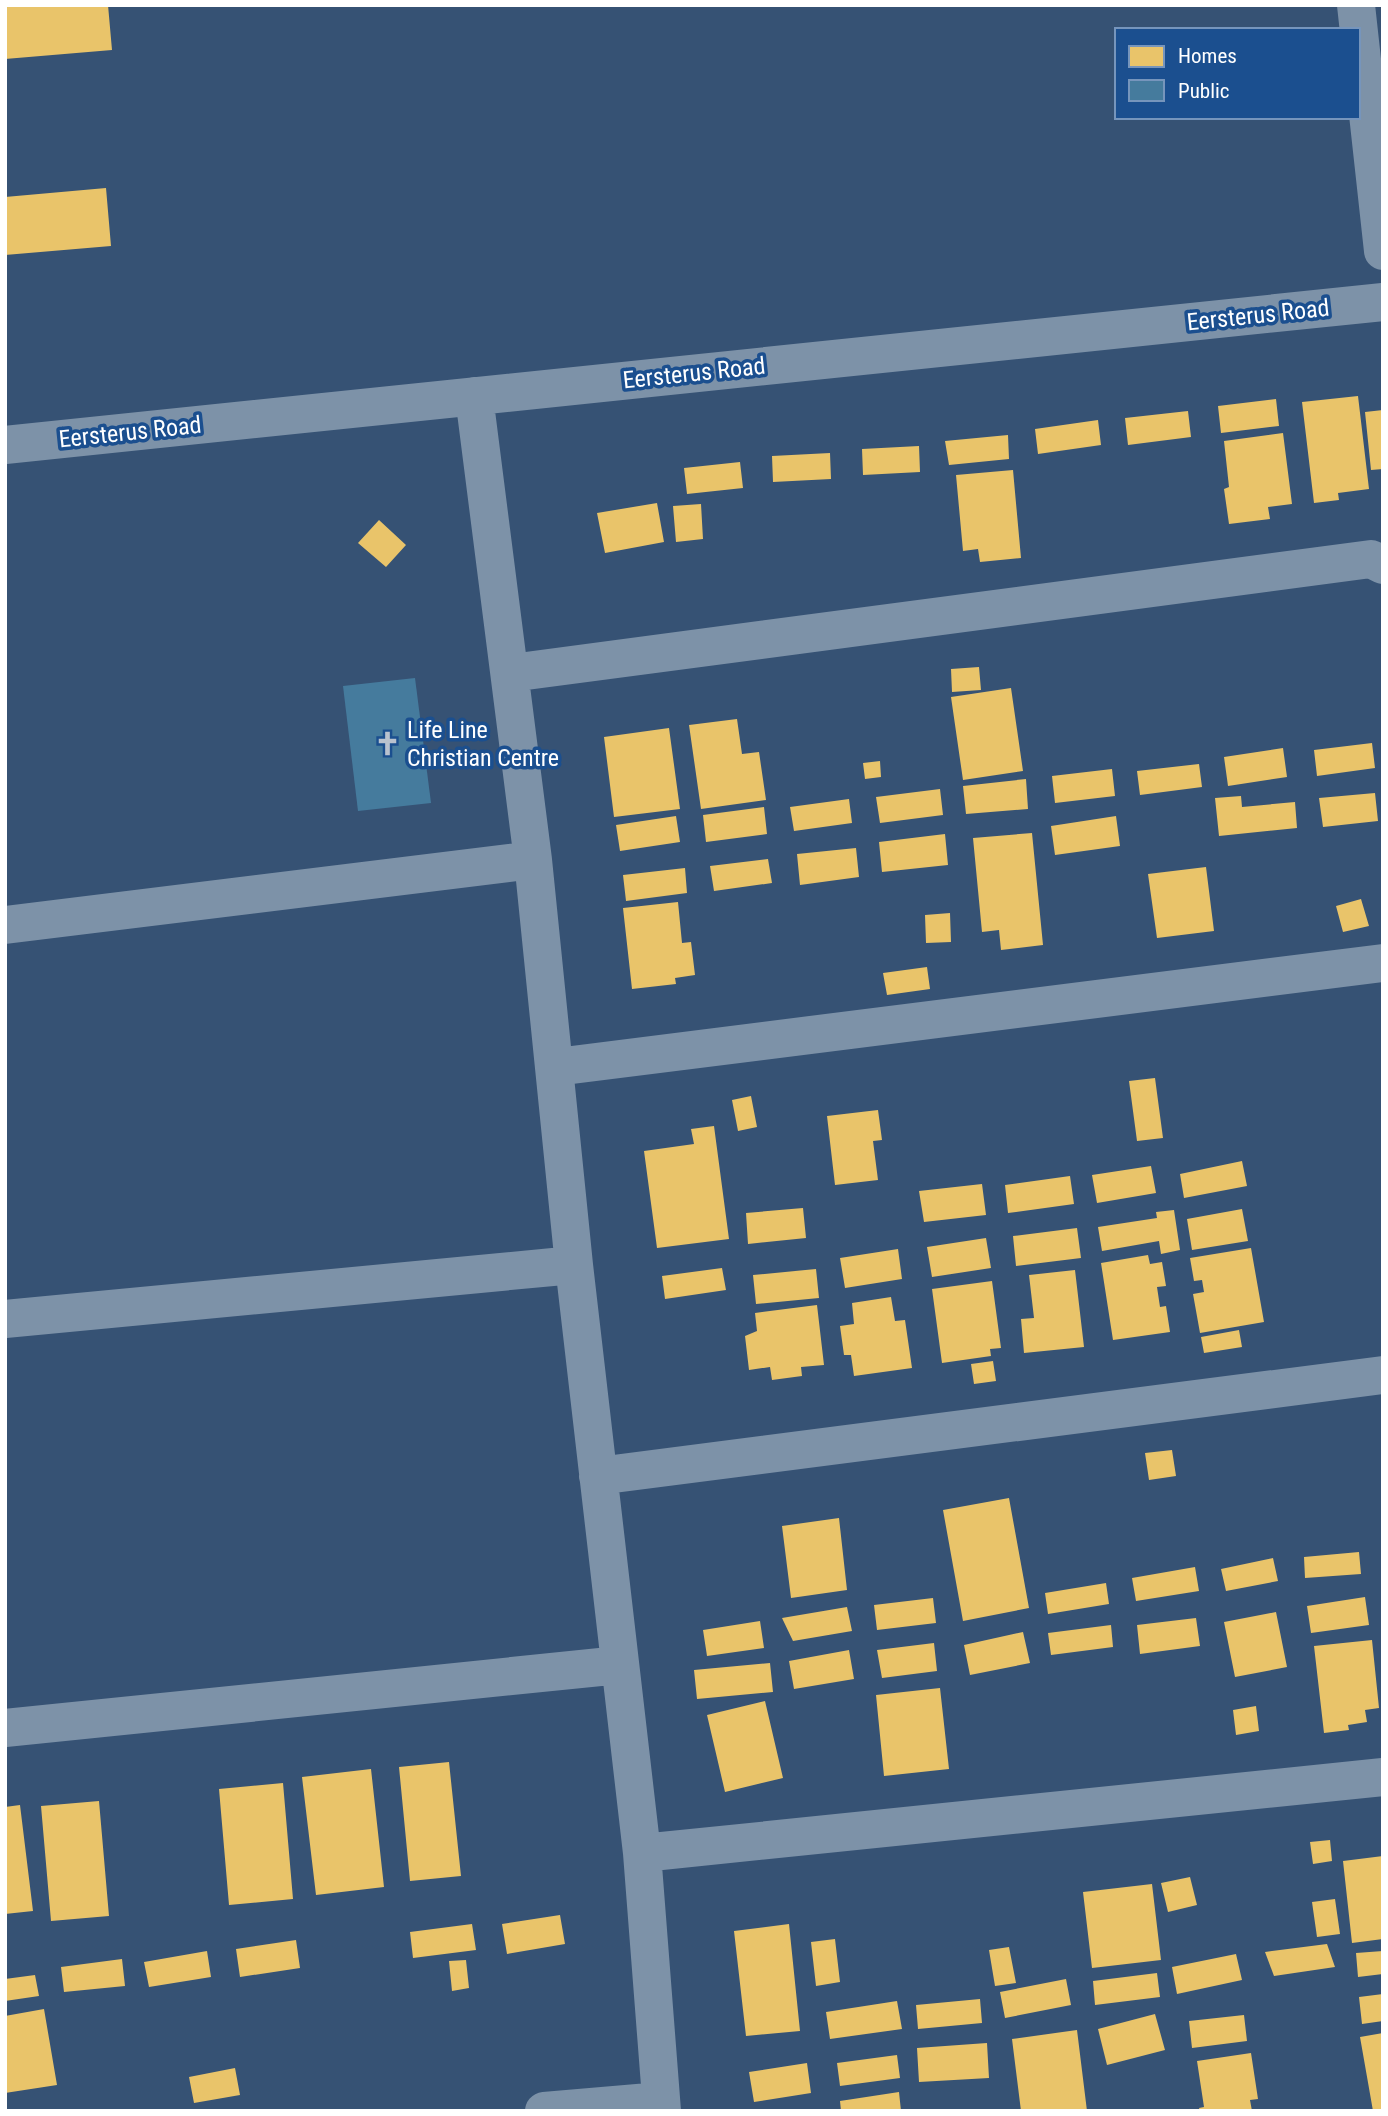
<svg xmlns="http://www.w3.org/2000/svg" width="1388" height="2116" font-family="'Roboto Condensed',sans-serif">
<style>
.homes{fill:#e9c46a}
.public{fill:#457b9d}
.lines{fill:none;stroke-linecap:round;stroke-linejoin:round}
.minor{stroke:#7d92a8;stroke-width:38}
.labels{text-anchor:middle;dominant-baseline:central;stroke-width:7;stroke-linejoin:round;paint-order:stroke}
.street-label{font-size:24px;fill:#fff;stroke:#1b4f8f}
.poi-label{font-size:24px;fill:#fff;stroke:#1b4f8f;text-anchor:start}
</style>
<rect width="100%" height="100%" fill="#365274"/>
<path class="homes" d="M5,5H108L112,50L5,59Z
M106,188L111,246L5,255V197Z
M1358,396L1369,489L1338,493L1339,500L1314,503L1302,402Z
M1276,399L1279,426L1221,433L1218,406Z
M1383,410V469L1371,470L1365,412Z
M1188,411L1191,437L1128,445L1125,418Z
M1098,420L1101,445L1038,454L1035,429Z
M1283,433L1292,504L1268,507L1270,519L1229,524L1224,489L1229,487L1224,441Z
M1008,435L1009,459L949,465L945,441Z
M919,446L920,472L863,475L862,449Z
M830,453L831,479L773,482L772,456Z
M740,462L743,488L687,494L684,468Z
M1013,470L1021,558L980,562L978,549L963,551L956,475Z
M657,503L664,542L605,553L597,513Z
M701,504L703,539L676,542L673,506Z
M379,520L406,545L386,567L358,543Z
M979,667L981,690L952,692L951,669Z
M1011,688L1023,771L963,780L951,697Z
M737,719L742,754L759,752L766,800L701,809L689,725Z
M669,728L680,809L614,817L604,737Z
M1372,743L1375,768L1317,776L1314,750Z
M1283,748L1287,777L1228,786L1224,757Z
M880,761L881,777L865,779L863,763Z
M1199,764L1202,787L1140,795L1137,771Z
M1112,769L1115,796L1055,803L1052,776Z
M1026,779L1028,809L966,814L963,786Z
M940,789L943,815L880,823L876,797Z
M1375,793L1378,821L1323,827L1319,798Z
M1241,796L1242,807L1295,802L1297,828L1219,836L1215,798Z
M849,799L852,823L794,831L790,807Z
M764,807L767,834L706,842L703,815Z
M676,816L680,842L620,851L616,825Z
M1116,816L1120,846L1055,855L1051,826Z
M1032,833L1043,945L1001,950L999,930L982,932L973,838Z
M945,834L948,865L882,872L879,842Z
M856,848L859,877L800,885L797,854Z
M768,859L772,883L714,891L710,866Z
M1206,867L1214,931L1157,938L1148,874Z
M685,868L687,893L626,901L623,875Z
M1361,899L1369,926L1343,932L1336,906Z
M678,902L682,943L691,942L695,975L675,978L676,984L632,989L623,908Z
M950,913L951,942L926,943L925,915Z
M927,967L930,989L887,995L883,973Z
M1155,1078L1163,1138L1137,1141L1129,1081Z
M751,1096L757,1127L738,1131L732,1100Z
M878,1110L882,1140L873,1141L878,1180L835,1185L827,1116Z
M714,1126L729,1239L657,1248L644,1151L694,1144L691,1129Z
M1242,1161L1247,1186L1184,1198L1180,1174Z
M1151,1166L1156,1193L1097,1203L1092,1175Z
M1070,1176L1074,1204L1008,1213L1005,1185Z
M982,1184L986,1215L924,1222L919,1191Z
M803,1208L806,1238L748,1244L746,1213Z
M1242,1209L1248,1241L1192,1250L1187,1219Z
M1174,1210L1180,1250L1161,1254L1159,1241L1102,1251L1098,1227L1157,1218L1156,1212Z
M1077,1228L1081,1258L1016,1266L1013,1236Z
M986,1238L991,1268L932,1277L927,1247Z
M1251,1248L1264,1322L1200,1333L1193,1294L1204,1292L1202,1280L1194,1281L1190,1258Z
M898,1249L902,1279L845,1288L840,1258Z
M1148,1255L1150,1264L1162,1262L1166,1286L1157,1287L1160,1307L1166,1306L1170,1332L1113,1340L1101,1263Z
M722,1268L726,1290L665,1299L662,1276Z
M816,1269L819,1298L756,1304L753,1275Z
M1075,1270L1084,1347L1024,1353L1021,1319L1034,1318L1029,1275Z
M992,1281L1001,1348L990,1349L991,1356L942,1363L932,1289Z
M891,1297L895,1321L905,1320L912,1368L854,1376L851,1355H844L840,1326L854,1324L852,1303Z
M817,1305L824,1365L801,1367L802,1376L772,1380L770,1367L749,1370L745,1336L757,1331L755,1313Z
M1239,1330L1242,1347L1204,1353L1201,1337Z
M993,1361L996,1381L974,1384L971,1364Z
M1172,1450L1176,1476L1149,1480L1145,1453Z
M1009,1498L1029,1608L963,1621L943,1510Z
M839,1518L847,1590L791,1598L782,1526Z
M1359,1552L1361,1574L1305,1578L1304,1557Z
M1273,1558L1278,1581L1226,1591L1221,1569Z
M1195,1567L1199,1591L1136,1601L1132,1578Z
M1106,1583L1109,1604L1048,1614L1045,1593Z
M1365,1597L1369,1625L1311,1633L1307,1606Z
M933,1598L936,1623L877,1630L874,1605Z
M847,1607L852,1631L793,1641L782,1618Z
M1276,1612L1287,1667L1235,1677L1224,1622Z
M1196,1618L1200,1646L1140,1654L1137,1625Z
M760,1621L764,1648L707,1656L703,1630Z
M1111,1625L1113,1647L1051,1655L1048,1633Z
M1023,1632L1030,1663L970,1675L964,1645Z
M1372,1640L1379,1708L1365,1710L1367,1722L1348,1725L1349,1730L1324,1733L1314,1646Z
M934,1643L937,1671L882,1678L877,1650Z
M849,1650L854,1679L794,1689L789,1661Z
M770,1663L773,1692L697,1699L694,1670Z
M940,1688L949,1769L884,1776L876,1695Z
M765,1701L783,1778L725,1792L707,1715Z
M1256,1706L1259,1731L1236,1735L1233,1710Z
M449,1762L461,1876L410,1881L399,1767Z
M371,1769L384,1887L316,1895L302,1777Z
M283,1783L293,1899L229,1905L219,1789Z
M99,1801L109,1916L51,1921L41,1806Z
M20,1805L33,1911L5,1914V1807Z
M1330,1840L1332,1861L1313,1864L1310,1842Z
M1383,1856V1939L1352,1943L1343,1861Z
M1190,1877L1197,1905L1168,1912L1161,1883Z
M1152,1884L1161,1960L1092,1968L1083,1892Z
M1335,1899L1340,1934L1317,1937L1312,1902Z
M560,1915L565,1944L507,1954L502,1924Z
M472,1924L476,1950L413,1958L410,1932Z
M789,1924L800,2031L746,2036L734,1931Z
M835,1939L840,1982L816,1986L811,1942Z
M296,1940L300,1968L240,1977L236,1949Z
M1327,1944L1335,1967L1274,1976L1265,1952Z
M1009,1947L1016,1983L995,1986L989,1950Z
M207,1951L211,1977L149,1987L144,1962Z
M1383,1951V1974L1358,1977L1356,1953Z
M1236,1954L1242,1980L1177,1994L1172,1967Z
M122,1959L125,1986L64,1992L61,1967Z
M466,1960L469,1988L452,1991L449,1961Z
M1157,1973L1160,1997L1095,2005L1093,1981Z
M35,1975L39,1996L5,2001V1979Z
M1066,1979L1071,2005L1005,2018L1000,1992Z
M1383,1994V2021L1362,2024L1359,1997Z
M980,1999L982,2023L918,2029L916,2005Z
M897,2001L902,2029L830,2039L826,2012Z
M44,2009L57,2085L5,2093V2016Z
M1155,2014L1165,2050L1107,2065L1098,2029Z
M1244,2015L1247,2041L1192,2048L1189,2021Z
M1077,2030L1087,2111H1021L1012,2039Z
M1383,2033V2111H1373L1360,2037Z
M987,2043L989,2078L919,2082L917,2048Z
M1251,2053L1258,2099L1250,2100L1252,2111H1200L1199,2108L1204,2107L1197,2061Z
M897,2055L900,2078L840,2086L837,2063Z
M807,2063L811,2093L754,2102L749,2072Z
M235,2068L240,2095L194,2103L189,2077Z
M899,2092L901,2111H841L840,2101Z"/>
<path class="public" d="M415,678L431,803L358,811L343,686Z"/>
<g class="lines">
<path class="minor" d="M1356,5L1383,251
M474,396L533,860L574,1265L642,1853L662,2111
M5,445L1383,302
M511,673L1371,559L1383,565
M5,925L533,860
M556,1067L1383,963
M5,1319L574,1265
M598,1476L1383,1375
M5,1728L620,1665
M642,1853L1383,1777
M544,2111L661,2101"/>
</g>
<defs>
<symbol id="church-bare" viewBox="-9 -9 18 18"><path d="M-1.2-6h2.4v3.5h3.3v2.4h-3.3V6h-2.4V-.1h-3.3v-2.4h3.3Z" fill="#b9c2ce" stroke="#1b4f8f" stroke-width="2.5" paint-order="stroke"/></symbol>
</defs>
<g fill-rule="evenodd">
<use href="#church-bare" x="370" y="726" width="35" height="35"/>
</g>
<g class="labels">
<g class="street-label">
<text transform="translate(1258 315) rotate(-6)">Eersterus Road</text>
<text transform="translate(694 373) rotate(-6)">Eersterus Road</text>
<text transform="translate(130 432) rotate(-6)">Eersterus Road</text>
</g>
<g class="poi-label">
<text x="407" y="730">Life Line<tspan x="407" dy="28">Christian Centre</tspan></text>
</g>
</g>
<rect width="1388" height="2116" fill="none" stroke="#ffffff" stroke-width="14"/>
<rect x="1115" y="28" width="245" height="91" fill="#1b4f8f" stroke="#7695bc" stroke-width="2"/>
<rect x="1129" y="46" width="35" height="21" fill="#e9c46a" stroke="#7695bc" stroke-width="2"/>
<text x="1178" y="63" font-size="21" fill="#ffffff">Homes</text>
<rect x="1129" y="80" width="35" height="21" fill="#457b9d" stroke="#7695bc" stroke-width="2"/>
<text x="1178" y="98" font-size="21" fill="#ffffff">Public</text>
</svg>
